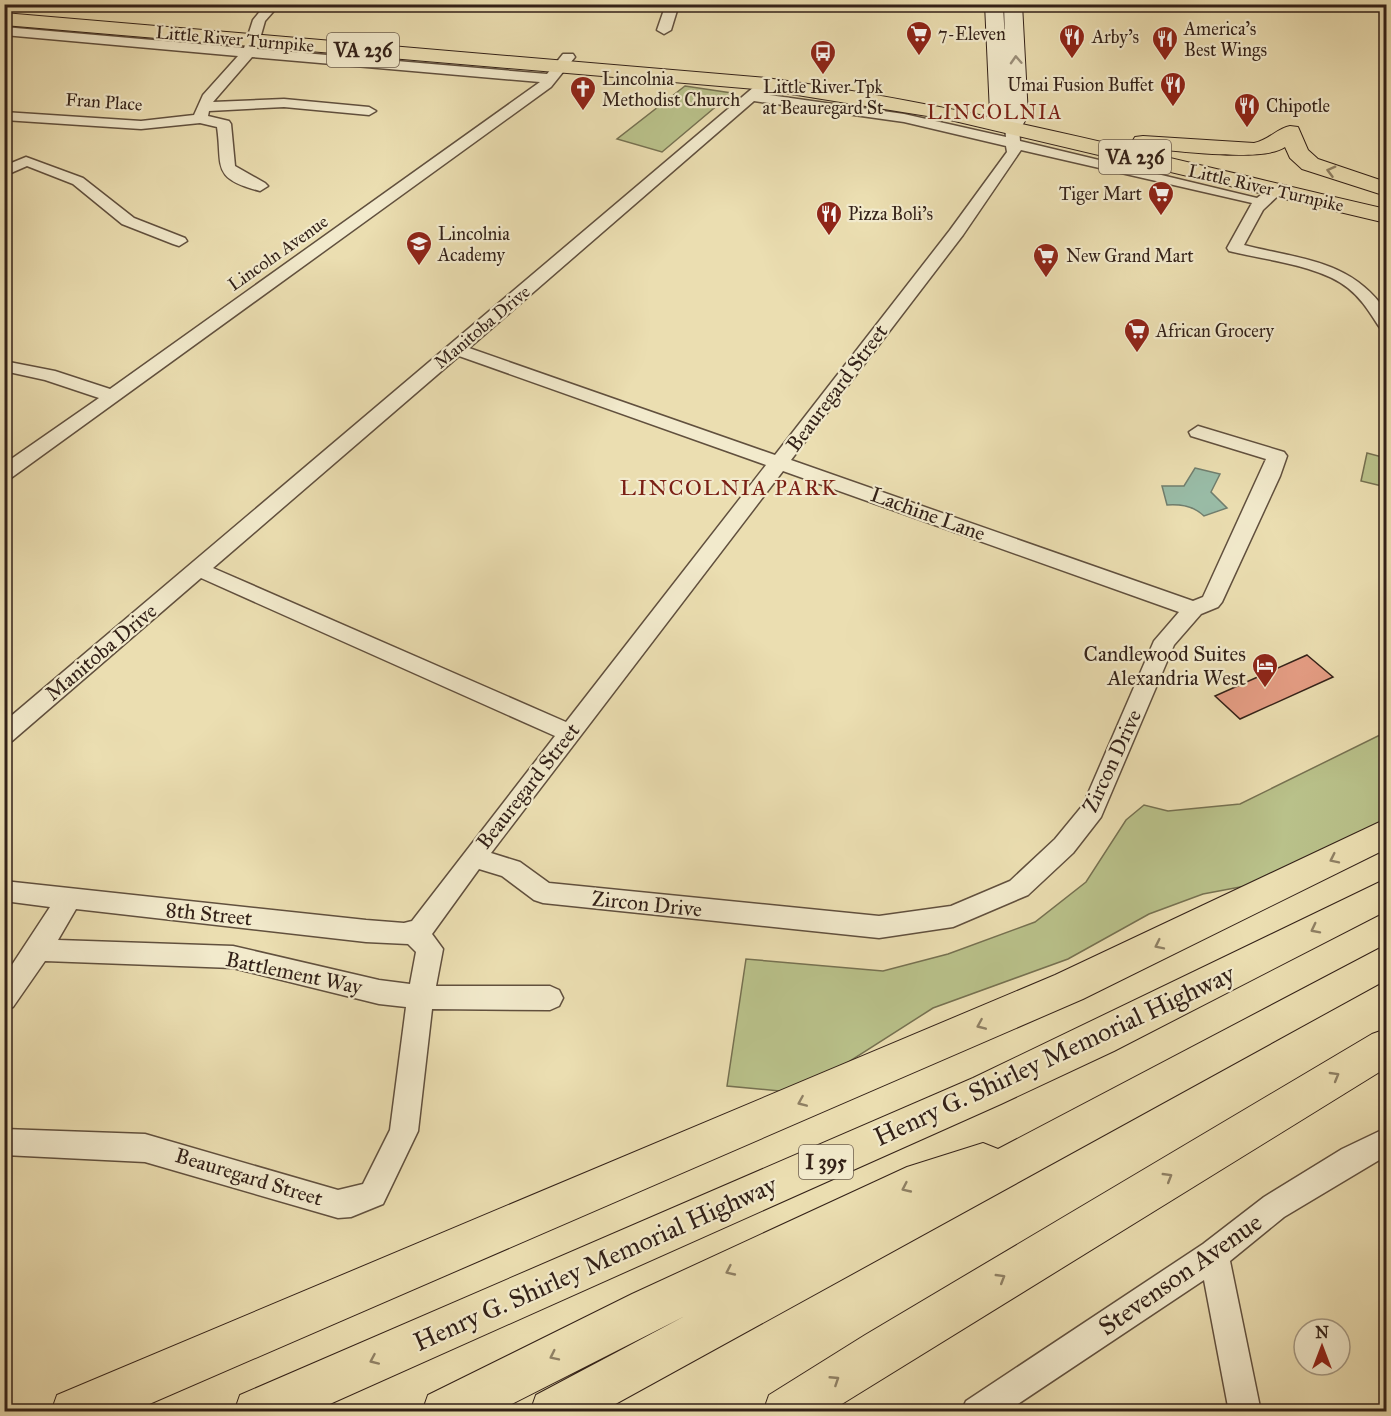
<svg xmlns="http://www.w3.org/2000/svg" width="1391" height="1416" font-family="'IM FELL Great Primer',serif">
	<rect width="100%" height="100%" fill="#ebdeb1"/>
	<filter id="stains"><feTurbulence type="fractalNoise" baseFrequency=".00333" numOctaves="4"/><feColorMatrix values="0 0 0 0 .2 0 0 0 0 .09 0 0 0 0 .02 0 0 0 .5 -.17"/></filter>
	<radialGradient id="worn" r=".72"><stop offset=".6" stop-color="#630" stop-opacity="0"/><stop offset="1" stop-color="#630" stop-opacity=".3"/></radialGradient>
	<!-- green -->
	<g fill="#b9c18a" stroke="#767151" stroke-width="1.5">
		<polygon points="685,86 732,93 662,152 617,139"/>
		<polygon points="1367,453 1386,458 1386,487 1361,481"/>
		<polygon points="1386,732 1386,839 1310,874 1203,894 1149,914 1068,959 933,1008 800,1093 727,1086 746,959 883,971 948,954 1035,922 1086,882 1126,820 1144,805 1168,811 1240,804"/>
	</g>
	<!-- water -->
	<path fill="#99bca7" stroke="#707e6e" stroke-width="1.5" d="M 1195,468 L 1220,474 L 1211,492 L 1227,508 L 1204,516 C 1195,507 1181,504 1167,505 L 1162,486 L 1184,486 Z"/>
	<!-- building -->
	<polygon fill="#e59d84" stroke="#332118" stroke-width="1.5" points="1307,655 1333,677 1240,719 1215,696"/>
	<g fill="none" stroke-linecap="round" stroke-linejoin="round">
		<defs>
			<g id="minor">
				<path d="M 266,4 L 280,4 L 265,21 L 257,49 L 547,74 L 563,54 L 573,54 L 575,57 L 551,87 L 11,478 L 4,480 L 4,464 L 99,398 L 45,380 L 4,371 L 4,361 L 55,371 L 110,389 L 540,82 L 252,57 L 213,102 L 284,99 L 369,107 L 376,111 L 369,115 L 284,107 L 209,111 L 208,116 L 229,121 L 231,124 L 235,166 L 265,183 L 268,186 L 260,191 C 210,178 223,166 217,127 L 200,123 L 141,129 L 4,120 L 4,112 L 141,121 L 194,115 L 203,95 L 238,56 L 4,35 L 4,27 L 244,48 L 253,20 Z"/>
				<polygon points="666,4 679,4 671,30 664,34 657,30"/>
				<path d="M 766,80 L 773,84 L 762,94 L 904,114 L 1006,137 L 1005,127 L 1012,123 L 1019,127 L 1020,141 L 1257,198 L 1270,188 L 1280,188 L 1283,191 L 1263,210 L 1244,245 C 1301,260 1350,259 1386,311 L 1386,329 L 1380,328 C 1370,313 1362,299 1348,288 C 1320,265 1264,260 1229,251 L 1227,248 L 1252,203 L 1021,150 L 963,235 L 791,460 L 1193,601 L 1203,597 L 1266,459 L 1191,436 L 1189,432 L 1198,426 L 1284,452 L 1287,456 L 1280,476 L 1222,602 L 1218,607 L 1201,614 L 1174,645 L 1101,817 L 1073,853 L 1028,895 L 953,927 L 879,938 L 543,903 L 534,900 L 502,876 L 479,869 L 432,934 L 443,949 L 436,986 L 550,986 L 559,990 L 563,998 L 559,1006 L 550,1010 L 432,1009 L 418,1131 L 383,1204 L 351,1217 L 338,1218 L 145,1162 L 4,1155 L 4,1129 L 145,1134 L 338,1190 L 363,1184 L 390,1130 L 406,1007 L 379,1004 L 233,968 L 45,961 L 13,1007 L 4,1010 L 4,977 L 50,907 L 4,901 L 4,881 L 366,920 L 404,923 L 412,921 L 555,736 L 201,578 L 12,741 L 4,743 L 4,722 L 761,81 ZM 754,101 L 904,122 L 1006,146 L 1007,152 L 950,230 L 775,455 L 469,348 ZM 459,356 L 766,465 L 566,722 L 213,568 ZM 783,471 L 1179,612 L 1154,641 L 1083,805 L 1055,839 L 1010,881 L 951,906 L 879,916 L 549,883 L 520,862 L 491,853 ZM 76,909 L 366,942 L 408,944 L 416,952 L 410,984 L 379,980 L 233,946 L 58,940 Z"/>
				<polygon points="26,157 83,178 134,218 185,238 187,241 179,246 173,244 122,224 73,184 27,166 4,176 4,166"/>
				<polygon points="1386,1128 1386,1156 1284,1217 1230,1261 1261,1412 1229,1412 1204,1280 1006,1412 961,1412 966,1401 1203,1244 1264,1197 1342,1149"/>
			</g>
			<polygon id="secondary" points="985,4 1003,4 1005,43 1004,4 1022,4 1028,116 1019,131 1005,131 990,113"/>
			<g id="primary">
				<path d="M 4,13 L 766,78 C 976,106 1180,162 1386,209 L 1386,223 L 946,119 L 766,90 L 4,25 Z"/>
				<path d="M 1290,126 L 1298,127 L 1308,150 L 1318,159 L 1386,182 L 1386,196 L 1302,169 L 1290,158 L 1285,147 C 1263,163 1173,150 1143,148 L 1135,147 L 1132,142 L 1135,137 L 1143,136 L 1254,143 C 1269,140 1276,129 1290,126 Z"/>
			</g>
			<g id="motorway">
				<polygon points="1386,819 1386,849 1083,999 131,1412 51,1412 57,1395 1055,975"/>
				<polygon points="1386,879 1386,911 1114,1051 1001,1104 312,1412 234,1412 240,1395 973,1078"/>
				<polygon points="1386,945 1386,980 601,1412 530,1412 536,1395 685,1316 496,1412 422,1412 428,1395 632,1294 907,1167 983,1143 998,1149"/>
				<polygon points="1386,1029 1386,1068 829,1412 763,1412 769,1395 865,1335 1372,1034"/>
			</g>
		</defs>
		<!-- minor casing -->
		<use href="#minor" stroke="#61503e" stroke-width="3"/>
		<!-- secondary casing -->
		<use href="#secondary" stroke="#332118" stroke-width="2"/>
		<!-- primary casing -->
		<use href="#primary" stroke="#332118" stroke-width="2"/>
		<!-- motorway casing -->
		<use href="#motorway" stroke="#332118" stroke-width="2"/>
		<!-- minor -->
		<use href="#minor" fill="#f2eacc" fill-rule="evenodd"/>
		<!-- secondary -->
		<use href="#secondary" fill="#f2eacc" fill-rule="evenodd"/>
		<!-- primary -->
		<use href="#primary" fill="#ebdeb1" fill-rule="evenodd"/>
		<!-- motorway -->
		<use href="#motorway" fill="#ebdeb1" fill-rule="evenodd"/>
	</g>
	<!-- one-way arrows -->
	<defs><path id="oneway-chevron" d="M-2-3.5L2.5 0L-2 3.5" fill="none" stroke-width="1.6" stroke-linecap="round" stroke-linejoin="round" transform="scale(1.5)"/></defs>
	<use stroke="#9c907b" href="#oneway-chevron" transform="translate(1016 60) rotate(-93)"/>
	<g stroke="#8f8064">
		<use href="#oneway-chevron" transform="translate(1331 171) rotate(-165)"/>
		<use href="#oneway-chevron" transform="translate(1334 859) rotate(154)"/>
		<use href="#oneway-chevron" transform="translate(1315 929) rotate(153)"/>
		<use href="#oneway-chevron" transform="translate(1159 945) rotate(154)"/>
		<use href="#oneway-chevron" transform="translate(981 1025) rotate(157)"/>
		<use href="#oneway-chevron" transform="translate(1335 1076) rotate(-30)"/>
		<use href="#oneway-chevron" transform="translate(802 1102) rotate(157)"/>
		<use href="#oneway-chevron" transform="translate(1168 1177) rotate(-31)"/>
		<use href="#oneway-chevron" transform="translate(906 1188) rotate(155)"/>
		<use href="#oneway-chevron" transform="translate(730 1271) rotate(155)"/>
		<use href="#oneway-chevron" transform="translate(1001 1278) rotate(-31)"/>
		<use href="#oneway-chevron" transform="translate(554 1356) rotate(154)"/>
		<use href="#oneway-chevron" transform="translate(374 1360) rotate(156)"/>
		<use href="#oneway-chevron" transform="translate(835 1380) rotate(-33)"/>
	</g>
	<!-- icons -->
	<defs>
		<symbol id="supermarket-pin" viewBox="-11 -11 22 30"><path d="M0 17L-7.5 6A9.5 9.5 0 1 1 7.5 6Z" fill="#8f2418" stroke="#f2eacc"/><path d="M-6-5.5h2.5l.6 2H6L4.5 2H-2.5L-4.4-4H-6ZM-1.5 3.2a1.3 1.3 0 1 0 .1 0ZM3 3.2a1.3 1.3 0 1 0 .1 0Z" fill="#fff"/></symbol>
		<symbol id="restaurant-pin" viewBox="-11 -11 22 30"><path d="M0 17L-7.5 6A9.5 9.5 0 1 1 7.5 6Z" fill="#8f2418" stroke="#f2eacc"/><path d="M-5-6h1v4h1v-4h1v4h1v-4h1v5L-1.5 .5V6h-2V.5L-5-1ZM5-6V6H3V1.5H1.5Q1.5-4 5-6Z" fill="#fff"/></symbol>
		<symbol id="bus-pin" viewBox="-11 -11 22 30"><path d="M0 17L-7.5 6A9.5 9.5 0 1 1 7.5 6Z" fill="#8f2418" stroke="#f2eacc"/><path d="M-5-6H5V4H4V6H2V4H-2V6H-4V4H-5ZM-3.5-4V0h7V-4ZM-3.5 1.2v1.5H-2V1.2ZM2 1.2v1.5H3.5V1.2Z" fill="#fff"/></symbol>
		<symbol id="church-pin" viewBox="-11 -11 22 30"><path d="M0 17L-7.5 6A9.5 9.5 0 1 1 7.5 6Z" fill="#8f2418" stroke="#f2eacc"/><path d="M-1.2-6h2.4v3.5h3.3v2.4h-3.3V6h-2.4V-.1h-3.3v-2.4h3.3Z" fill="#fff"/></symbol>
		<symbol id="school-pin" viewBox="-11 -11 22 30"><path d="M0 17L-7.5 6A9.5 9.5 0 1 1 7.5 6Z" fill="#8f2418" stroke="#f2eacc"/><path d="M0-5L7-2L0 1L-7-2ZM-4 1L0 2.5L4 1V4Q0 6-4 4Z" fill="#fff"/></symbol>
		<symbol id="hotel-pin" viewBox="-11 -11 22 30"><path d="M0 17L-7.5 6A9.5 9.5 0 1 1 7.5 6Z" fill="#8f2418" stroke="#f2eacc"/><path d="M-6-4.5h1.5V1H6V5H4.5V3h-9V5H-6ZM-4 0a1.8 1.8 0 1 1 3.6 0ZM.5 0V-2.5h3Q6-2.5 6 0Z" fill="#fff"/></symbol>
	</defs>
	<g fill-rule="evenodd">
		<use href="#supermarket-pin" x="904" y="19" width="30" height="40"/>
		<use href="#restaurant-pin" x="1057" y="22" width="30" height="40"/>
		<use href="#restaurant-pin" x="1150" y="24" width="30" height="40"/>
		<use href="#bus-pin" x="808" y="38" width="30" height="40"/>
		<use href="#restaurant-pin" x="1158" y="70" width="30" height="40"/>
		<use href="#church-pin" x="568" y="74" width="30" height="40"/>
		<use href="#restaurant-pin" x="1232" y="91" width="30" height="40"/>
		<use href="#supermarket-pin" x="1146" y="179" width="30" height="40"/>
		<use href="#restaurant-pin" x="814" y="199" width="30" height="40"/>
		<use href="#school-pin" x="404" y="229" width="30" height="40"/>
		<use href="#supermarket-pin" x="1031" y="241" width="30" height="40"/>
		<use href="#supermarket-pin" x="1122" y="316" width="30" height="40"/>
		<use href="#hotel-pin" x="1250" y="651" width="30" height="40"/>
	</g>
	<g text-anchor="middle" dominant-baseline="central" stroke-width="4.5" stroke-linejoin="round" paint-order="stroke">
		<!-- far-poi labels -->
		<g font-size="18" fill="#332118" stroke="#f2eacc" text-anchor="start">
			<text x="1184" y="29">America's<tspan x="1184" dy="21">Best Wings</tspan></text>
			<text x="938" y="34">7-Eleven</text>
			<text x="1092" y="37">Arby's</text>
			<text x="602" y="79">Lincolnia<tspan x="602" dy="21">Methodist Church</tspan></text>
			<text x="1154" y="85" text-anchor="end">Umai Fusion Buffet</text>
			<text x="823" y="87" text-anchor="middle">Little River Tpk<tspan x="823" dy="21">at Beauregard St</tspan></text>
			<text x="1266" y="106">Chipotle</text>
			<text x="1142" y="194" text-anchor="end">Tiger Mart</text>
			<text x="848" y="214">Pizza Boli's</text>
			<text x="438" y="234">Lincolnia<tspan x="438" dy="21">Academy</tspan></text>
			<text x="1066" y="256">New Grand Mart</text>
			<text x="1156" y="331">African Grocery</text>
		</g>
		<!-- far-street labels -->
		<g font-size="18" fill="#332118" stroke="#f2eacc">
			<text transform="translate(235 39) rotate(5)">Little River Turnpike</text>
			<text transform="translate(104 102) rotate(4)">Fran Place</text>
			<text transform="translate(1266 188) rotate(13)">Little River Turnpike</text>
			<text transform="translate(278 253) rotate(-35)">Lincoln Avenue</text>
			<text transform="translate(482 327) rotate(-40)">Manitoba Drive</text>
		</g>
		<!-- shield labels -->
		<g fill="#f2eacc" stroke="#6c5d4e" stroke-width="1.5">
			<rect x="327" y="33" width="72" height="34" rx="4.5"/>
			<rect x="1099" y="140" width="72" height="34" rx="4.5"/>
			<rect x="799" y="1145" width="54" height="34" rx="4.5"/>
		</g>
		<g font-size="20" font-weight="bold" fill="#332118">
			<text x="363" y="50">VA 236</text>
			<text x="1135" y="157">VA 236</text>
			<text x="826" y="1162">I 395</text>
		</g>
		<!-- far-quarter labels -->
		<g font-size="20" letter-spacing="1.5" fill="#7a1f14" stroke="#f2eacc">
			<text x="995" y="112">LINCOLNIA</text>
		</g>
		<!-- street labels -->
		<g font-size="21" fill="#332118" stroke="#f2eacc">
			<text transform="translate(837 388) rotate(-53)">Beauregard Street</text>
			<text transform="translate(928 514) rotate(20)">Lachine Lane</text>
			<text transform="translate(101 652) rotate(-40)">Manitoba Drive</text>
			<text transform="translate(1112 761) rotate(-65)">Zircon Drive</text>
			<text transform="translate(528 786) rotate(-52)">Beauregard Street</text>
			<text transform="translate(647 904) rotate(6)">Zircon Drive</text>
			<text transform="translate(209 914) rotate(6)">8th Street</text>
			<text transform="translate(294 973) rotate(12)">Battlement Way</text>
			<text transform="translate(249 1177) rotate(17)">Beauregard Street</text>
		</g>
		<!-- poi labels -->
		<g font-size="21" fill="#332118" stroke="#f2eacc" text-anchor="end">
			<text x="1246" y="654">Candlewood Suites<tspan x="1246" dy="24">Alexandria West</tspan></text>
		</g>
		<!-- neighbourhood labels -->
		<g font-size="22" letter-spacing="1.5" fill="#7a1f14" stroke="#f2eacc">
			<text x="729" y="487">LINCOLNIA PARK</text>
		</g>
		<!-- near-street labels -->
		<g font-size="26" fill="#332118" stroke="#f2eacc">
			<text transform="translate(1054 1055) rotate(-25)">Henry G. Shirley Memorial Highway</text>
			<text transform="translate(595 1263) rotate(-24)">Henry G. Shirley Memorial Highway</text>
			<text transform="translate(1180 1274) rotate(-35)">Stevenson Avenue</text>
		</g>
	</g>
	<!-- margin -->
	<rect width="1391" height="1416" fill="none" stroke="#ebdeb1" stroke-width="24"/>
	<rect x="6" y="6" width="1379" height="1404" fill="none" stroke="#332118" stroke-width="3"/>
	<rect x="12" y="12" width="1367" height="1392" fill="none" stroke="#332118" stroke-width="1.5"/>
	<!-- north arrow -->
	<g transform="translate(1322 1347)"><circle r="28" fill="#f2eacc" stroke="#a69a84" stroke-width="1.5"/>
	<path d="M0-4.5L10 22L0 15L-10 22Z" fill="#8f2418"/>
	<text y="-9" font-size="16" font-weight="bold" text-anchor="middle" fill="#332118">N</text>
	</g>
	<rect width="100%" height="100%" filter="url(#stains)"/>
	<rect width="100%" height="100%" fill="url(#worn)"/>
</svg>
